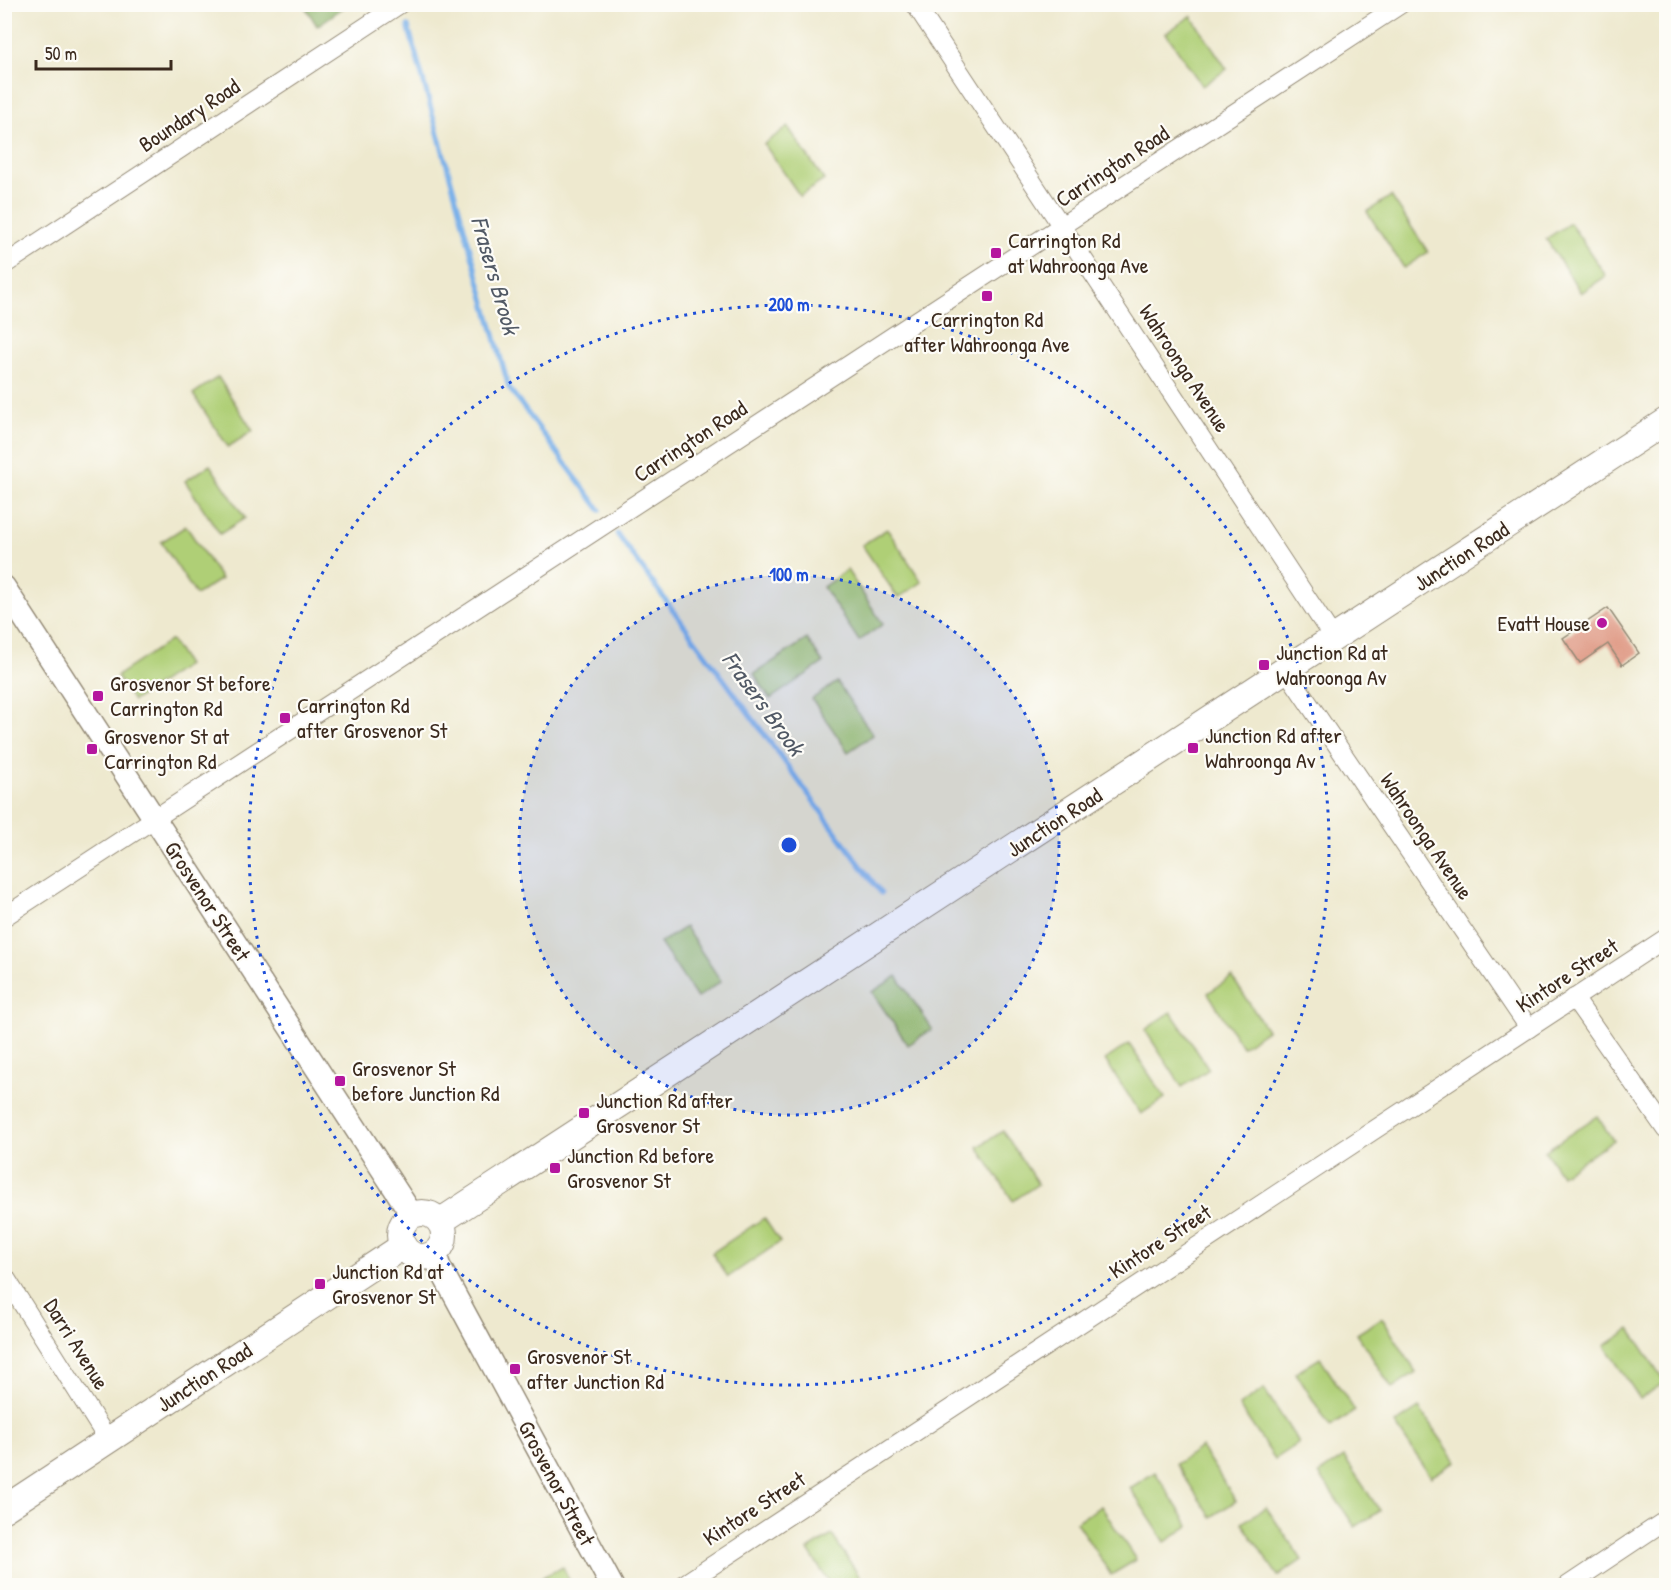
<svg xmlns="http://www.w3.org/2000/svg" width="1671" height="1590" font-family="'Patrick Hand',sans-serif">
	<rect width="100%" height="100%" fill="#fdfcf7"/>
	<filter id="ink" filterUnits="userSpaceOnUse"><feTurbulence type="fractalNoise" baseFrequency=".0167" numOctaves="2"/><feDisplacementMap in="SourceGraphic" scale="12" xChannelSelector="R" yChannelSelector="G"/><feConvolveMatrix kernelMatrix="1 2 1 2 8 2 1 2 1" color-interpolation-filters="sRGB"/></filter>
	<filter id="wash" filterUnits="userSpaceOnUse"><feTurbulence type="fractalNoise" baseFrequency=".008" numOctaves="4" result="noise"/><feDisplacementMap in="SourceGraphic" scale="24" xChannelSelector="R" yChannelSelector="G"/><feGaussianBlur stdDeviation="1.35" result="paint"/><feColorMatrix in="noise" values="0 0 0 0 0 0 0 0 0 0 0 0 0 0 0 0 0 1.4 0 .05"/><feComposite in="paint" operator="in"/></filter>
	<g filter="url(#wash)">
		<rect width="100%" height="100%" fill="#eee9cf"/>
		<!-- green -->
		<g fill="#afcf76" stroke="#757c4a" stroke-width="1.5">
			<polygon points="1191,16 1227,69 1202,86 1166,33"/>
			<polygon points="788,127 824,180 800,196 764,144"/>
			<polygon points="1391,196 1428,252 1404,268 1367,212"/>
			<polygon points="1570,223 1606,276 1581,293 1546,239"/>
			<polygon points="218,377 253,431 228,447 193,394"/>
			<polygon points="210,465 245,518 220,534 185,481"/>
			<polygon points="186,526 221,579 196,595 161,542"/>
			<polygon points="887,529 922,582 898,598 862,545"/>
			<polygon points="847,570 883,624 859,641 823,587"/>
			<polygon points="807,639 823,663 770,699 754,674"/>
			<polygon points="171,640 187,665 133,701 117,676"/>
			<polygon points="837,682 873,735 848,752 812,699"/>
			<polygon points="685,927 721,981 697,998 660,943"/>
			<polygon points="897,976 932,1029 908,1045 872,992"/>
			<polygon points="1232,977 1267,1030 1242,1047 1208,993"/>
			<polygon points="1171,1012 1209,1069 1182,1087 1145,1030"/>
			<polygon points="1129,1044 1165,1098 1141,1114 1105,1060"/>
			<polygon points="1597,1116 1613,1140 1561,1175 1545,1151"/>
			<polygon points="1003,1131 1038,1184 1013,1201 978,1147"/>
			<polygon points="764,1218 780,1242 728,1277 712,1253"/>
			<polygon points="1382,1318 1416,1372 1392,1388 1357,1334"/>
			<polygon points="1630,1329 1665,1382 1640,1399 1605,1346"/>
			<polygon points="1320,1358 1355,1411 1330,1427 1296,1373"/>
			<polygon points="1264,1389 1299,1443 1275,1459 1239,1406"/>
			<polygon points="1419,1408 1456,1461 1431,1477 1395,1424"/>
			<polygon points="1201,1447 1236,1501 1211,1517 1176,1464"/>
			<polygon points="1344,1457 1380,1511 1355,1527 1319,1474"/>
			<polygon points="1155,1472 1189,1526 1165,1542 1130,1488"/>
			<polygon points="1101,1506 1136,1560 1111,1575 1076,1522"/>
			<polygon points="1266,1507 1302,1560 1278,1576 1242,1523"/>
			<polygon points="832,1535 865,1585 831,1585 808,1550"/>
			<polygon points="563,1567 572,1585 526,1585"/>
		</g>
		<!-- forest -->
		<polygon fill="#8bb267" stroke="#636e42" stroke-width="1.5" points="304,5 347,5 317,26"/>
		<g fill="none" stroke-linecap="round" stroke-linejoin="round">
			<!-- stream -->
			<g stroke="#7ab1e9" stroke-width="5">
				<polyline points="408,26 509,388 600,510"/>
				<polyline points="617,534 881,893"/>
			</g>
		</g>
		<g id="blocks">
			<!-- building -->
			<polygon fill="#df9883" points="1608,608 1639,653 1622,665 1608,644 1580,663 1563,638"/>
		</g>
	</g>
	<g filter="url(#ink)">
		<use href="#blocks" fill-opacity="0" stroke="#948a76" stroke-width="1.5"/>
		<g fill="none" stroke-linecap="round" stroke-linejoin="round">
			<defs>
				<g id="minor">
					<polyline points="915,4 1334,639"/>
					<polyline points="4,265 400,4"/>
					<polyline points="1286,670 1529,1028"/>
					<polyline points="4,917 1401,4"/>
					<polyline points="1574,998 1666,1130"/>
					<polyline points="4,1275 108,1440"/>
					<polyline points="681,1586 1666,938"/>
					<polyline points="1567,1586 1666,1520"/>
				</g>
				<g id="tertiary">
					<polyline points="4,587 412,1215"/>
					<polyline points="435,1253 439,1266 612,1586"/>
				</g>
				<g id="secondary">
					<circle cx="422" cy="1235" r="22"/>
					<polyline points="441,1221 1666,421"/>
					<polyline points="4,1509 403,1246"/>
				</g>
			</defs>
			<!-- minor casing -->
			<use href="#minor" stroke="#948a76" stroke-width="20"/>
			<!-- tertiary casing -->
			<use href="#tertiary" stroke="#948a76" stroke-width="25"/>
			<!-- secondary casing -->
			<use href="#secondary" stroke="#948a76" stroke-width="28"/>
			<!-- minor -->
			<use href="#minor" stroke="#fff" stroke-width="18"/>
			<!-- tertiary -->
			<use href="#tertiary" stroke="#fff" stroke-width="22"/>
			<!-- secondary -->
			<use href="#secondary" stroke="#fff" stroke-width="26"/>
		</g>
	</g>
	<!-- distance rings -->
	<circle cx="789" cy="845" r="270" fill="#1d4ed8" fill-opacity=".12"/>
	<g fill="none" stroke="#1d4ed8" stroke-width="3" stroke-dasharray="3 6">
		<circle cx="789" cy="845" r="270"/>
		<circle cx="789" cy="845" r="540"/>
	</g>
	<!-- markers -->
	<g fill="#b5179e" stroke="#fdfcf7" stroke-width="2">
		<rect x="990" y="247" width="12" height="12" rx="3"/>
		<rect x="981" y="290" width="12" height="12" rx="3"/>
		<circle cx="1602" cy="623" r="6"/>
		<rect x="1258" y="659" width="12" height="12" rx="3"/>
		<rect x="92" y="690" width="12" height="12" rx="3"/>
		<rect x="279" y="712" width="12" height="12" rx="3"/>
		<rect x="1187" y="742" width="12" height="12" rx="3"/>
		<rect x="86" y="743" width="12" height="12" rx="3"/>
		<rect x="334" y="1075" width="12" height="12" rx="3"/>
		<rect x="578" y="1107" width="12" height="12" rx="3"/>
		<rect x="549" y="1162" width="12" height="12" rx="3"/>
		<rect x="314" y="1278" width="12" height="12" rx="3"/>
		<rect x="509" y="1363" width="12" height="12" rx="3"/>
	</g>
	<g text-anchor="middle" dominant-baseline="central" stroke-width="4.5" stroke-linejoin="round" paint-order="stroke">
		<!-- street labels -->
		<g font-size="22" fill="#3b2a1e" stroke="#fdfcf7">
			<text transform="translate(189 115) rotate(-33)">Boundary Road</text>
			<text transform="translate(1112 166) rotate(-33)">Carrington Road</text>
			<text transform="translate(1185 368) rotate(57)">Wahroonga Avenue</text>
			<text transform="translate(690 441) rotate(-33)">Carrington Road</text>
			<text transform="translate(1461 556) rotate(-33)">Junction Road</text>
			<text transform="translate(1054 822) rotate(-33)">Junction Road</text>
			<text transform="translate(1427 836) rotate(56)">Wahroonga Avenue</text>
			<text transform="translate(208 901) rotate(57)">Grosvenor Street</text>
			<text transform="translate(1567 975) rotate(-33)">Kintore Street</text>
			<text transform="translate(1160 1241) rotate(-33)">Kintore Street</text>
			<text transform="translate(77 1344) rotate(58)">Darri Avenue</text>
			<text transform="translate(204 1377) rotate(-33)">Junction Road</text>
			<text transform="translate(557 1483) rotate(62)">Grosvenor Street</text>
			<text transform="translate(754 1508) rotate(-33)">Kintore Street</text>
		</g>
		<!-- poi labels -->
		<g font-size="22" fill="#3b2a1e" stroke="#fdfcf7" text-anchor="start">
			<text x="1008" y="240">Carrington Rd<tspan x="1008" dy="25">at Wahroonga Ave</tspan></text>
			<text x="987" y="319" text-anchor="middle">Carrington Rd<tspan x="987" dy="25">after Wahroonga Ave</tspan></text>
			<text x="1590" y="623" text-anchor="end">Evatt House</text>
			<text x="1276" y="652">Junction Rd at<tspan x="1276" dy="25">Wahroonga Av</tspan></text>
			<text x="110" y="683">Grosvenor St before<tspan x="110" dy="25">Carrington Rd</tspan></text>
			<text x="297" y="705">Carrington Rd<tspan x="297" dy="25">after Grosvenor St</tspan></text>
			<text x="1205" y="735">Junction Rd after<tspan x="1205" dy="25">Wahroonga Av</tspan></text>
			<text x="104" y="736">Grosvenor St at<tspan x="104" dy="25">Carrington Rd</tspan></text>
			<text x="352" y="1068">Grosvenor St<tspan x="352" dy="25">before Junction Rd</tspan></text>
			<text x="596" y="1100">Junction Rd after<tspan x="596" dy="25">Grosvenor St</tspan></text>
			<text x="567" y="1155">Junction Rd before<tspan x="567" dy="25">Grosvenor St</tspan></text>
			<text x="332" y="1271">Junction Rd at<tspan x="332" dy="25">Grosvenor St</tspan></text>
			<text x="527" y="1356">Grosvenor St<tspan x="527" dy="25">after Junction Rd</tspan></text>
		</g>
		<!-- water labels -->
		<g font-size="24" font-style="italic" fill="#515965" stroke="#fdfcf7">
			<text transform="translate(496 275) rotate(74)">Frasers Brook</text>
			<text transform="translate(764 703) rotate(54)">Frasers Brook</text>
		</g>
	</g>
	<circle cx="789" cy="845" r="9" fill="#1d4ed8" stroke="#fdfcf7" stroke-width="3"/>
	<g font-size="18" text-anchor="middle" font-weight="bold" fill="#1d4ed8" stroke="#fdfcf7" stroke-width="4.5" stroke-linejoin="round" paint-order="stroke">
		<text x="789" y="311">200 m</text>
		<text x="789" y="581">100 m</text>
	</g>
	<!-- margin -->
	<rect width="1671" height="1590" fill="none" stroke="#fdfcf7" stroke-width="24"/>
	<!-- scale -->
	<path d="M36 60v9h135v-9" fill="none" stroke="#3b2a1e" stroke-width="3"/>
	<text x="45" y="60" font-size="18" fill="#3b2a1e" stroke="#fdfcf7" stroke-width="4.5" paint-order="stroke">50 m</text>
</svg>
